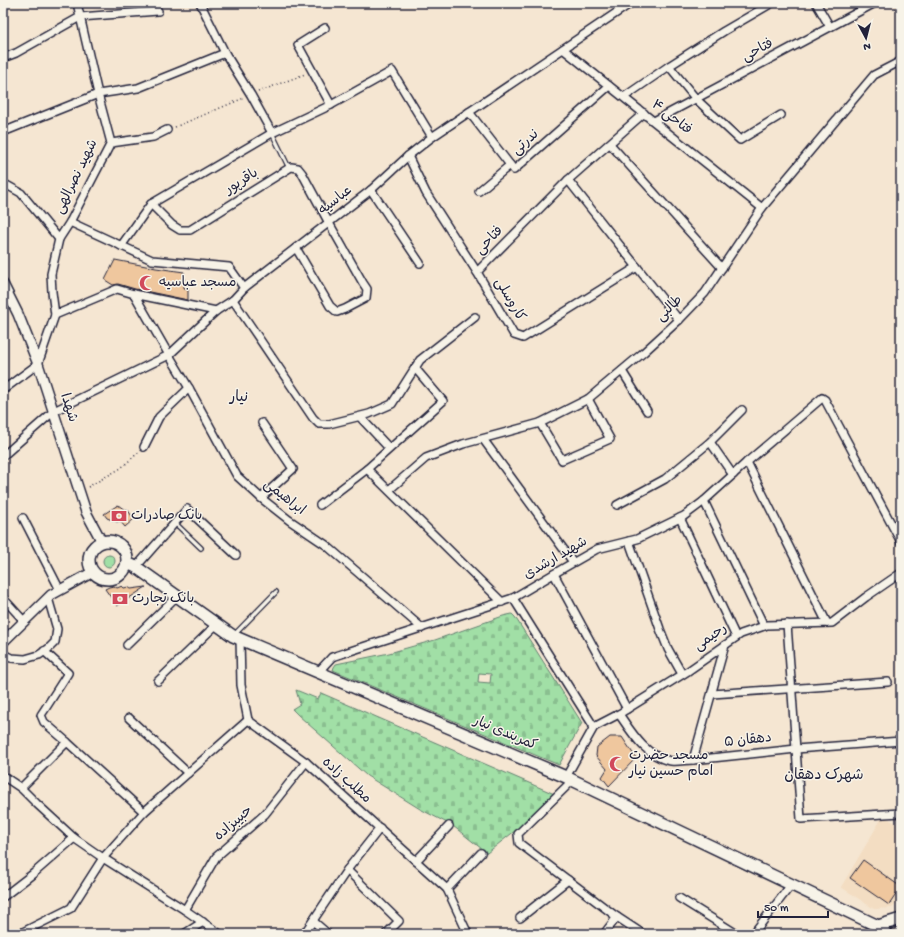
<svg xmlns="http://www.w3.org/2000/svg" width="904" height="937" font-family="'Gochi Hand','Playpen Sans Arabic',sans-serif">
	<defs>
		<pattern id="cemetery-stones" width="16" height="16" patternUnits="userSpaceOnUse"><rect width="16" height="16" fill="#a1dfa6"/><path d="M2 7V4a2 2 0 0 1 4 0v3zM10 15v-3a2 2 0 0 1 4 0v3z" fill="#8abf90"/></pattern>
	</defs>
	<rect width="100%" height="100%" fill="#f5e6d2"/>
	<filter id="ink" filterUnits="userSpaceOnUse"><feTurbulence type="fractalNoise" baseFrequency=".025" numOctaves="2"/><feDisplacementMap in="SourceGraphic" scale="8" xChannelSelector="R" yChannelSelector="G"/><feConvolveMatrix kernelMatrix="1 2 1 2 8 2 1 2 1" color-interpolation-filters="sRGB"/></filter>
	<g filter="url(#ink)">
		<!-- built -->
		<polygon fill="#f3ddc2" points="883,816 901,826 901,900 892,908 874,909 841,887"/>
		<!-- grass -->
		<circle fill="#a1dfa6" stroke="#628070" cx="109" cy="561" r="6"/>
		<!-- cemetery -->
		<g fill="url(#cemetery-stones)" stroke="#628070" fill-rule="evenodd">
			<path d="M 512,614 L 515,617 L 582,723 L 559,765 L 333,670 L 334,667 L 336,664 L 389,653 L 435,640 L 503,616 ZM 479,673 L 491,674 L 490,683 L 478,682 Z"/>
			<polygon points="296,690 318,699 321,693 559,796 487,853 453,826 420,809 367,776 298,715 292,709 300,704"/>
		</g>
		<!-- building -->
		<g fill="#efc79e" stroke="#22223b">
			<polygon points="115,260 156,268 184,272 184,288 188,288 188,300 135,289 118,284 113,285 105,280"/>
			<polygon points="118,505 125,510 127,509 134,519 125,527 120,521 117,522 107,518 104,514"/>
			<polygon points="114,586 117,588 122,586 124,588 128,587 131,589 146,587 117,606 105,589 109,587"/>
			<polygon points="610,737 622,737 636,758 609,786 602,777 607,769 596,756 597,747"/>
			<polygon points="863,860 901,887 889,905 850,878"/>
		</g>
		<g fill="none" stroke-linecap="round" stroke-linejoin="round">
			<defs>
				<g id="service">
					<polyline points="272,133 289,168"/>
					<polyline points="175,523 201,548"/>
					<polyline points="234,635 276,592"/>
				</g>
				<g id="minor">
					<polyline points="200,3 225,53 251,95 272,133"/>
					<polyline points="772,3 724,31 669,66 696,99 740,140 781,115"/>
					<polyline points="816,3 830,27"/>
					<polyline points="325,28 298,45 331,105"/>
					<polyline points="563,49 762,208"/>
					<polyline points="3,58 16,53 80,17 158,11"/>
					<polyline points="624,97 669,66"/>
					<polyline points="469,112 514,170 609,86"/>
					<polyline points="654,121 875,3"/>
					<polyline points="3,132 98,94 138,88 225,53"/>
					<polyline points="111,143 153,137 167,130"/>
					<polyline points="610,144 722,268"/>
					<polyline points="408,156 426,193 477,272 514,335 523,338 637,267"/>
					<polyline points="568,180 679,320"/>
					<polyline points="3,183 21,193 59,239"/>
					<polyline points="371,190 420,263"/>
					<polyline points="479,191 510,165"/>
					<polyline points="151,204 172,225 180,230 190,230 291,167 298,168 302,173 329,223 363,283 367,289 366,298 345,309 337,312 330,306 296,248"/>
					<polyline points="70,222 152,260 229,267 244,288"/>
					<polyline points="121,246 151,204 272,133 331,105 392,71 432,137"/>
					<polyline points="477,272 568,180 644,113"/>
					<polyline points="134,294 169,355 189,388 237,476 261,498 289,520 326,545 422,628"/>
					<polyline points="233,300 313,418 319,424 329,424 369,414 392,404 420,360 475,317"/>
					<polyline points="55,315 52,292 51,274 59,239 70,222 111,143 98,94 77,3"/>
					<polyline points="622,371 647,411"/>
					<polyline points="3,390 38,364 55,315 117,289 134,294 216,311"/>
					<polyline points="360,417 389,448"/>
					<polyline points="540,423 562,460 610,439 588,399"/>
					<polyline points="483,439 573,562"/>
					<polyline points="710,442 733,475"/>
					<polyline points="144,447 159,417 189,388"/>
					<polyline points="3,456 54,411 169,355 216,311 233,300 244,288 371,190 408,156 432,137 631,3"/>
					<polyline points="747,462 827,623"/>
					<polyline points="367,469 443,401 415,368"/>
					<polyline points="389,490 426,458 463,444 540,423 588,399 644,352 679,320 705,293 762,208 874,75 901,61"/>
					<polyline points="261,498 293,469 262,423"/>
					<polyline points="704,501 764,626"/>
					<polyline points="320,505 367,469 502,602"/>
					<polyline points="617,505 665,479 710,442 742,410"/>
					<polyline points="23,518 60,590"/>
					<polyline points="680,518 736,637"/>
					<polyline points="629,541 660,629 668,649 682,674"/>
					<polyline points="136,567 187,509 236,555"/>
					<polyline points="554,574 627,709"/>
					<polyline points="3,598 24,621"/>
					<polyline points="513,598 594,727"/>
					<polyline points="787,624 801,819 901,813"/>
					<polyline points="240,638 241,685 248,720 306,762 447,889 468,934"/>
					<polyline points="127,645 177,596"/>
					<polyline points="725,645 693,760 796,749 901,741"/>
					<polyline points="44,651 68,673 45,709 41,715 44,722 67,742"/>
					<polyline points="3,654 11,658 25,659 39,655 48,649 55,642 57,629 48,598"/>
					<polyline points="319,671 332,657 513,598 562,569 597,549 637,539 684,516 704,501 747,462 822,398 825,400 901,542"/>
					<polyline points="158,681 217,624"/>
					<polyline points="712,694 888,682"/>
					<path d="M 619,714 C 632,733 646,757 671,761 C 678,762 686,760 693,760"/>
					<polyline points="129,718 188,773"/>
					<polyline points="3,776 21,788 37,804 74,838 103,858 185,910 220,934"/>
					<polyline points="566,777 594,727 619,714 688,671 741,634 767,625 832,623 866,597 901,573"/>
					<polyline points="573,780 518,834 519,843 617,917 643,934"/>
					<polyline points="21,788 67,742 144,812 248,720"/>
					<polyline points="416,861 449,826"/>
					<polyline points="347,870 399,921 386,934"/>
					<polyline points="447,889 481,853"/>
					<polyline points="3,897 34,873 74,838"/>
					<polyline points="679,898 737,934"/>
					<polyline points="185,910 216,857 265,814 306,762"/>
					<polyline points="520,918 568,880"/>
					<polyline points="313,921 328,934"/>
					<polyline points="19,934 71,908 103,858 144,812"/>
					<polyline points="184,934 203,922"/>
					<polyline points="304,934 347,870 380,828"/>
					<polyline points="604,934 617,917"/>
					<polyline points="753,934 791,885"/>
				</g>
				<g id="tertiary">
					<polyline points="3,284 18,314 38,364 86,512 102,542"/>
					<polyline points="3,642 51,595 93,572"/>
				</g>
				<g id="secondary">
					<circle cx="108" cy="560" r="19"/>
					<polyline points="127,563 136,567 233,636 566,777 878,926 886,934"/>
					<polyline points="878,926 901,919"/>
				</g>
			</defs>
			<!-- service casing -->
			<use href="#service" stroke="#22223b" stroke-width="6"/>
			<!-- minor casing -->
			<use href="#minor" stroke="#22223b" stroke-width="10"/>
			<!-- tertiary casing -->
			<use href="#tertiary" stroke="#22223b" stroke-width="12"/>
			<!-- secondary casing -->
			<use href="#secondary" stroke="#22223b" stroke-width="14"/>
			<!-- path -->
			<g stroke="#22223b" stroke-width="1.5" stroke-dasharray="1 3" stroke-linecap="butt">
				<polyline points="258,92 305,74"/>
				<polyline points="175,127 244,98"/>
				<polyline points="88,487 121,468 139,452"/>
			</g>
			<!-- service -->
			<use href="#service" stroke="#f7f3e8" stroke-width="3.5"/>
			<!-- minor -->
			<use href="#minor" stroke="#f7f3e8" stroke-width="7"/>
			<!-- tertiary -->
			<use href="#tertiary" stroke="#f7f3e8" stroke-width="9"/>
			<!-- secondary -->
			<use href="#secondary" stroke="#f7f3e8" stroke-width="11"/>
		</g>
	</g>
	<!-- icons -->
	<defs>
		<symbol id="mosque-bare" viewBox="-9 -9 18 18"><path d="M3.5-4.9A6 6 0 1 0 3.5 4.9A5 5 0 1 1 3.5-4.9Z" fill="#d1495b" stroke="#f7f3e8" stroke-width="2.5" paint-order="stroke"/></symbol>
		<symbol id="bank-bare" viewBox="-9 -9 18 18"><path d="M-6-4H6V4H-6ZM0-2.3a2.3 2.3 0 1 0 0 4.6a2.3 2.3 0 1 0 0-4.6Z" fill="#d1495b" stroke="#f7f3e8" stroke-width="2.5" paint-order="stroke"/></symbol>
	</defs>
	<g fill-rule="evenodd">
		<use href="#mosque-bare" x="136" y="272" width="22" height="22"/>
		<use href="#bank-bare" x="108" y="505" width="22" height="22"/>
		<use href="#bank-bare" x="109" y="588" width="22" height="22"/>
		<use href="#mosque-bare" x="606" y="753" width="22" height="22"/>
	</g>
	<g text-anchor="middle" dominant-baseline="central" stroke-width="3" stroke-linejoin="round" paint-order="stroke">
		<!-- street labels -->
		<g font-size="14" fill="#22223b" stroke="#f7f3e8">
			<text transform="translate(758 51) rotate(-28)">فتاحی</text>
			<text transform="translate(671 118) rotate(38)">فتاحی ۴</text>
			<text transform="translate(526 143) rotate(-42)">ندرتی</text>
			<text transform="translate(77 177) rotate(-64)">شهید نصرالهی</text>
			<text transform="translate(242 182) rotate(-32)">باقرپور</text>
			<text transform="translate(336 201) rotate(-38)">عباسیه</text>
			<text transform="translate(490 241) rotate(-46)">فتاحی</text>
			<text transform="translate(509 300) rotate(60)">کاروسلی</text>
			<text transform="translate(670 309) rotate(-44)">طالبی</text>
			<text transform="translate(68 408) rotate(72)">شهدا</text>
			<text transform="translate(284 498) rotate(38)">ابراهیمی</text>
			<text transform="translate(556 559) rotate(-30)">شهید ارشدی</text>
			<text transform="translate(711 638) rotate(-35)">رحیمی</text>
			<text transform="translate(505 734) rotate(23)">کمربندی نیار</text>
			<text transform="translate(748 741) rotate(-6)">دهقان ۵</text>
			<text transform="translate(346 781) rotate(42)">مطلب زاده</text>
			<text transform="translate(234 824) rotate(-41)">حبیبزاده</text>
		</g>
		<!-- poi labels -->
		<g font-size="14" fill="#22223b" stroke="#f7f3e8" text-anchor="start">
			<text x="159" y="283">مسجد عباسیه</text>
			<text x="131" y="516">بانک صادرات</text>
			<text x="132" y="599">بانک تجارت</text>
			<text x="629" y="756">مسجد حضرت<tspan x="629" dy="16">امام حسین نیار</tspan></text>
		</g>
		<!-- neighbourhood labels -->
		<g font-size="15" fill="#22223b" stroke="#f7f3e8">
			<text x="239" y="398">نیار</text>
			<text x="824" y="776">شهرک دهقان</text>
		</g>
	</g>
	<!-- margin -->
	<rect width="904" height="937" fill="none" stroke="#f7f3e8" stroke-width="16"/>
	<rect x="8" y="8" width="888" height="921" fill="none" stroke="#22223b" stroke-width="1.5" filter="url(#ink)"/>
	<!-- north arrow -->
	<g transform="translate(866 38) rotate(173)" stroke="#f7f3e8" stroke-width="3" paint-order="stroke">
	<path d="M0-3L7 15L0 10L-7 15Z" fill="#22223b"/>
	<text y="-6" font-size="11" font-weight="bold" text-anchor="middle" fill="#22223b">N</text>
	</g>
	<!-- scale -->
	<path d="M758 911v6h70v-6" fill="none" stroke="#22223b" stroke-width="2"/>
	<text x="764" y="911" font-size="12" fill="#22223b" stroke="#f7f3e8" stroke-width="3" paint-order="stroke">50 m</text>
</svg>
